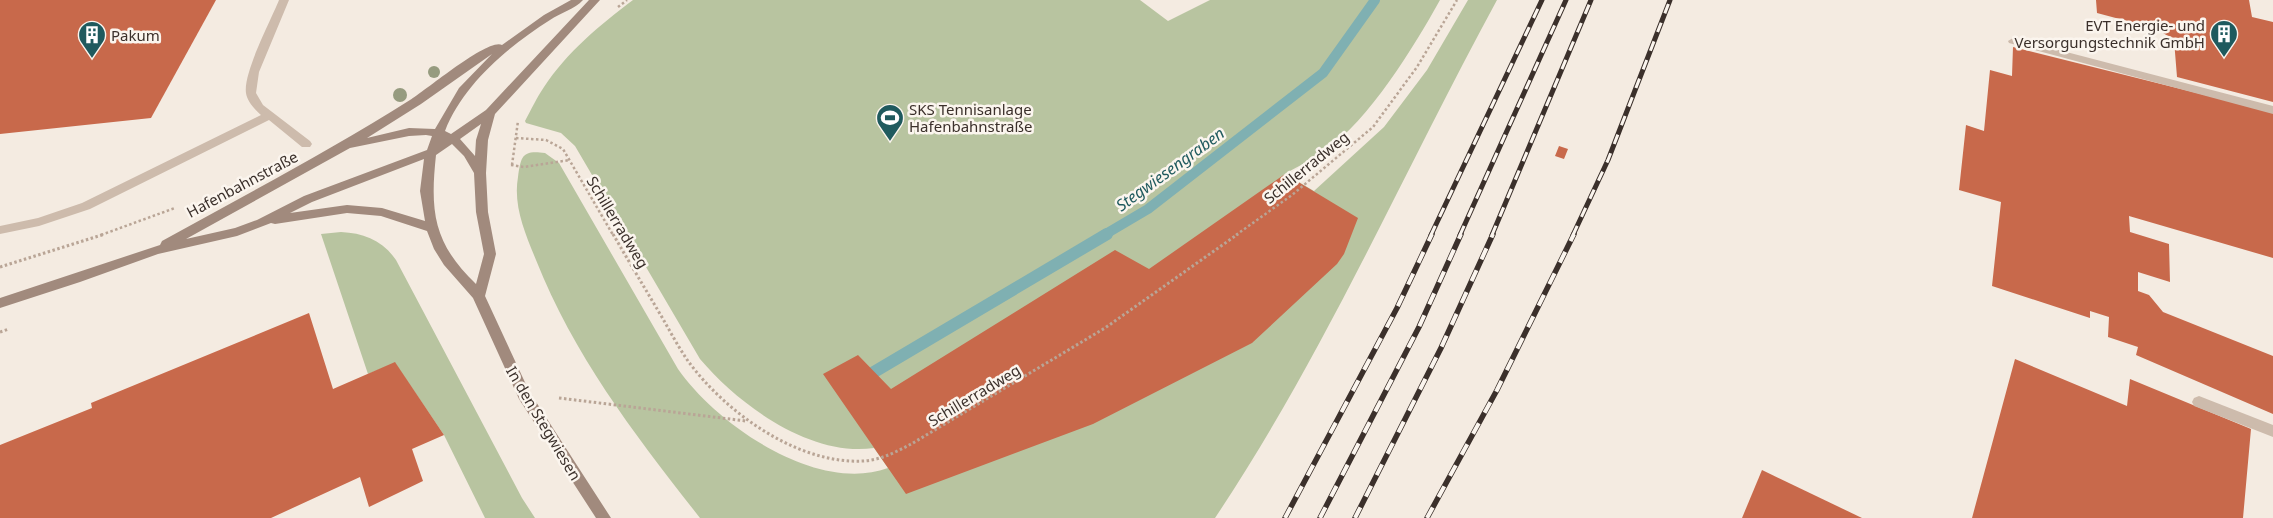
<svg xmlns="http://www.w3.org/2000/svg" width="2273" height="518" font-family="'Noto Sans',sans-serif">
	<rect width="100%" height="100%" fill="#f4ebe1"/>
	<!-- green -->
	<g fill="#b8c4a0">
		<path d="M 633,0 L 1140,0 L 1168,21 L 1210,0 L 1440,0 C 1414,47 1369,120 1325,151 C 1313,160 1298,166 1285,174 L 1314,191 L 1384,127 L 1427,70 L 1468,0 L 1497,0 C 1403,173 1324,355 1215,518 L 700,518 C 636,436 575,358 536,260 C 525,233 513,206 518,177 C 521,156 522,150 545,153 L 559,163 L 678,369 C 717,425 817,494 888,468 L 874,448 C 810,457 739,405 700,359 L 575,146 L 561,133 L 526,123 L 525,121 C 531,110 537,97 544,87 C 566,53 601,24 633,0 Z"/>
		<path d="M 341,232 C 364,233 383,241 396,260 L 522,498 L 535,518 L 485,518 L 444,435 L 395,363 L 368,374 L 321,234 Z"/>
	</g>
	<g fill="none" stroke-linecap="round" stroke-linejoin="round">
		<!-- stream-far1 -->
		<polyline stroke="#7fb0b2" stroke-width="10" points="1104,235 1148,209 1323,73 1375,0"/>
		<!-- stream -->
		<polyline stroke="#7fb0b2" stroke-width="12" points="874,372 1107,234"/>
	</g>
	<!-- building -->
	<g fill="#c8694b">
		<polygon points="0,0 216,0 151,118 0,134"/>
		<polygon points="2096,0 2249,0 2252,17 2273,22 2273,102 2177,77 2174,40 2157,29 2097,13"/>
		<polygon points="2013,47 2273,112 2273,258 2129,216 2130,232 2169,244 2170,282 2138,272 2138,291 2149,295 2163,312 2273,356 2273,414 2136,355 2138,347 2108,337 2109,317 2090,311 2090,318 1992,286 2001,202 1959,190 1966,125 1984,131 1990,70 2012,76"/>
		<polygon points="1559,146 1568,149 1564,159 1555,156"/>
		<polygon points="1285,174 1358,218 1344,254 1337,264 1252,343 1093,424 906,494 823,374 858,355 891,389 1115,250 1149,269"/>
		<polygon points="309,313 333,389 395,362 444,435 412,449 423,481 369,507 360,477 271,518 0,518 0,445 92,408 91,403"/>
		<polygon points="2015,359 2127,406 2130,379 2251,429 2243,518 1972,518"/>
		<polygon points="1762,470 1862,518 1742,518"/>
	</g>
	<g fill="none" stroke-linecap="round" stroke-linejoin="round">
		<!-- path-far1 -->
		<g stroke="#b9a596" stroke-width="2.5" stroke-dasharray="2.5 2.5" stroke-linecap="butt">
			<polyline points="618,7 627,0"/>
			<polyline points="516,138 546,140 563,149 613,235"/>
			<polyline points="511,165 524,167 570,160"/>
			<polyline points="512,165 518,121"/>
			<polyline points="101,235 175,208"/>
			<polyline points="1236,235 1292,195 1373,127 1417,67 1457,0"/>
		</g>
		<!-- path -->
		<g stroke="#b9a596" stroke-width="3" stroke-dasharray="2.5 2.5" stroke-linecap="butt">
			<path d="M 613,234 C 629,262 646,290 663,319 C 671,333 679,348 688,361 C 725,412 798,465 864,461 C 881,460 898,451 913,443 L 1105,328 L 1238,234"/>
			<polyline points="0,267 105,234"/>
			<polyline points="0,332 9,329"/>
			<polyline points="559,398 746,421"/>
		</g>
		<!-- lane -->
		<g fill="#cdbbac" fill-rule="evenodd">
			<path d="M 279,0 L 289,0 L 259,72 L 256,93 L 263,105 L 310,141 L 312,144 L 310,147 L 302,147 L 269,120 L 90,209 L 39,226 L 0,234 L 0,226 L 38,218 L 82,203 L 261,115 C 255,110 247,101 246,93 C 243,73 271,20 279,0 Z"/>
			<polygon points="2013,38 2273,106 2273,114 2009,43 2008,41"/>
			<polygon points="2199,396 2273,425 2273,437 2194,406 2192,402 2194,398"/>
		</g>
		<!-- secondary -->
		<path fill="#a18a7d" fill-rule="evenodd" d="M 571,0 L 583,0 C 575,9 560,13 550,20 C 509,46 463,84 445,131 L 451,134 L 486,110 L 589,0 L 600,0 L 495,114 L 488,140 L 486,173 L 488,212 L 496,254 L 485,296 L 529,391 L 611,518 L 596,518 L 519,399 L 473,298 L 444,265 L 434,249 L 427,231 L 381,216 L 347,213 L 275,224 L 271,223 L 237,236 L 158,254 L 80,282 L 0,308 L 0,298 L 160,245 L 162,241 C 245,195 329,151 410,100 C 425,91 489,37 502,45 L 544,15 ZM 492,54 L 459,88 L 435,129 L 409,128 L 367,138 L 421,104 ZM 481,124 L 476,140 L 475,156 L 460,139 ZM 426,135 L 432,136 L 427,150 L 304,196 L 257,220 L 235,228 L 186,239 L 350,148 L 409,136 ZM 452,144 L 464,156 L 474,173 L 476,212 L 484,254 L 476,284 C 433,243 430,211 436,155 ZM 424,159 L 420,191 L 425,221 L 382,208 L 347,205 L 290,213 L 312,202 Z"/>
		<defs>
			<g id="rail-far1">
				<polyline points="1431,235 1542,0"/>
				<polyline points="1460,235 1566,0"/>
				<polyline points="1492,235 1591,0"/>
				<polyline points="1573,235 1608,160 1670,0"/>
			</g>
			<g id="rail">
				<polyline points="1285,518 1397,308 1432,234"/>
				<polyline points="1320,518 1419,327 1461,234"/>
				<polyline points="1355,518 1441,348 1493,234"/>
				<polyline points="1427,518 1497,390 1574,234"/>
			</g>
		</defs>
		<!-- rail-far1 casing -->
		<use href="#rail-far1" stroke="#3b302b" stroke-width="5"/>
		<!-- rail casing -->
		<use href="#rail" stroke="#3b302b" stroke-width="5.5"/>
		<!-- rail-far1 -->
		<use href="#rail-far1" stroke="#fbf5ee" stroke-width="3" stroke-dasharray="10" stroke-linecap="butt"/>
		<!-- rail -->
		<use href="#rail" stroke="#fbf5ee" stroke-width="4" stroke-dasharray="12" stroke-linecap="butt"/>
	</g>
	<!-- trees -->
	<g fill="#969b7f">
		<circle cx="434" cy="72" r="6"/>
		<circle cx="400" cy="95" r="7"/>
	</g>
	<!-- icons -->
	<defs>
		<symbol id="building-pin" viewBox="-11 -11 22 30"><path d="M0 17L-7.5 6A9.5 9.5 0 1 1 7.5 6Z" fill="#1f5a5e" stroke="#fbf5ee"/><path d="M-4-6H4V6H1V3H-1V6H-4ZM-2.5-4.3h1.7v1.8h-1.7ZM.8-4.3h1.7v1.8H.8ZM-2.5-1h1.7V.8h-1.7ZM.8-1h1.7V.8H.8Z" fill="#fff"/></symbol>
		<symbol id="stadium-pin" viewBox="-11 -11 22 30"><path d="M0 17L-7.5 6A9.5 9.5 0 1 1 7.5 6Z" fill="#1f5a5e" stroke="#fbf5ee"/><path d="M0-5a6.5 5 0 1 0 0 10a6.5 5 0 1 0 0-10ZM-3.5-1.8h7v3.6h-7Z" fill="#fff"/></symbol>
	</defs>
	<g fill-rule="evenodd">
		<use href="#building-pin" x="2208" y="18" width="32" height="43"/>
		<use href="#building-pin" x="76" y="19" width="32" height="43"/>
		<use href="#stadium-pin" x="874" y="102" width="32" height="43"/>
	</g>
	<g text-anchor="middle" dominant-baseline="central" stroke-width="5" stroke-linejoin="round" paint-order="stroke">
		<!-- poi labels -->
		<g font-size="15" fill="#3b302b" stroke="#fbf5ee" text-anchor="start">
			<text x="2205" y="25" text-anchor="end">EVT Energie- und<tspan x="2205" dy="17">Versorgungstechnik GmbH</tspan></text>
			<text x="111" y="35">Pakum</text>
			<text x="909" y="109">SKS Tennisanlage<tspan x="909" dy="17">Hafenbahnstraße</tspan></text>
		</g>
		<!-- street labels -->
		<g font-size="15" fill="#3b302b" stroke="#fbf5ee">
			<text transform="translate(1306 167) rotate(-39)">Schillerradweg</text>
			<text transform="translate(242 184) rotate(-28)">Hafenbahnstraße</text>
			<text transform="translate(618 222) rotate(59)">Schillerradweg</text>
			<text transform="translate(974 395) rotate(-31)">Schillerradweg</text>
			<text transform="translate(544 423) rotate(59)">In den Stegwiesen</text>
		</g>
		<!-- water labels -->
		<g font-size="16" font-style="italic" fill="#1f5a5e" stroke="#fbf5ee">
			<text transform="translate(1170 169) rotate(-36)">Stegwiesengraben</text>
		</g>
	</g>
</svg>
